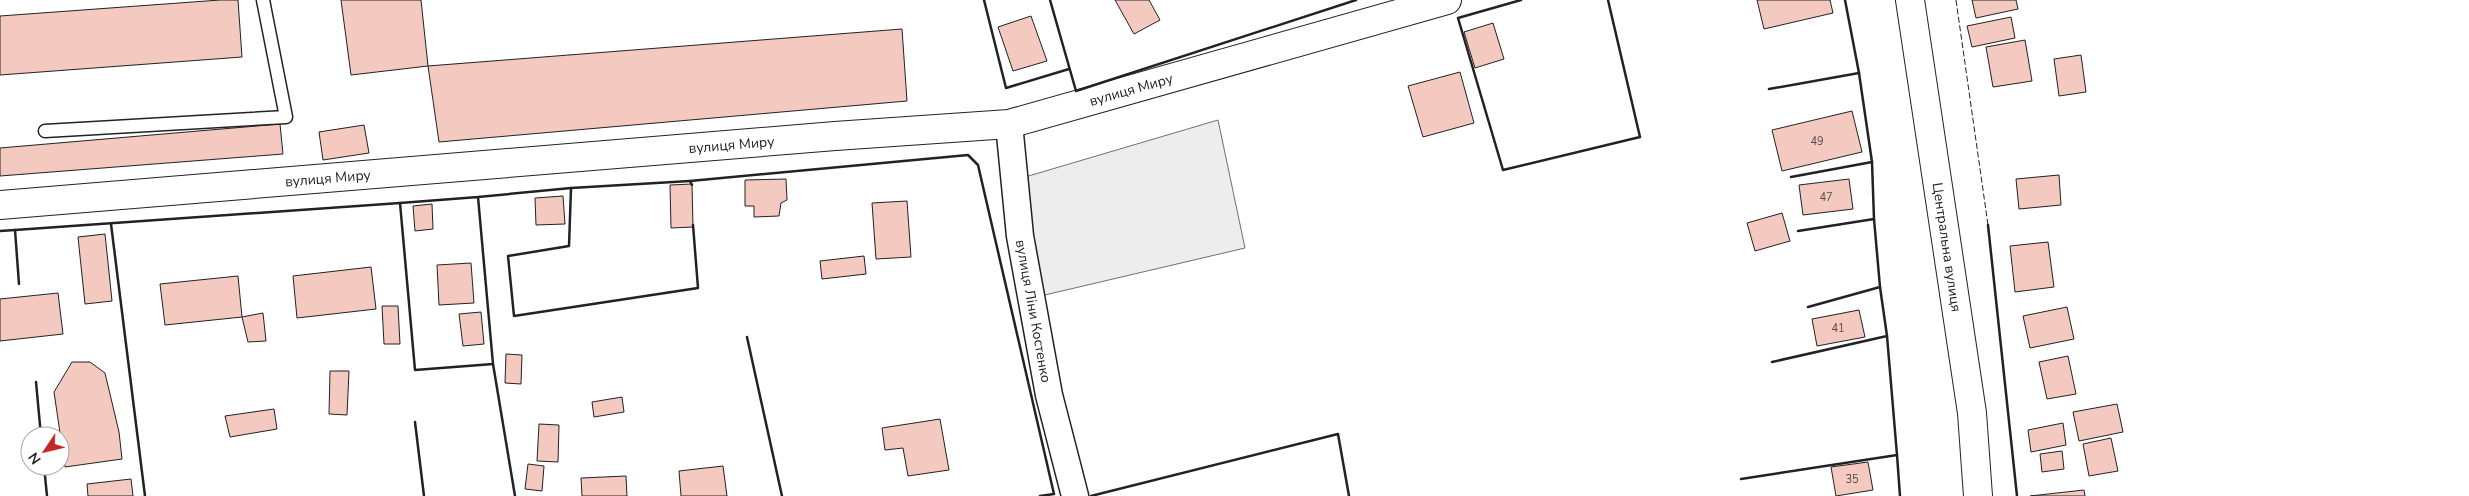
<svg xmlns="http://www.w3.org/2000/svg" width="2469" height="496" font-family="'Nunito Sans',sans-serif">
	<rect width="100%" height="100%" fill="#fff"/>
	<!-- parking -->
	<polygon fill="#ededed" stroke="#6f6f6f" points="1218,120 1245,248 1032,298 1015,180"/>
	<!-- building -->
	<g fill="#f3c9c0" stroke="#222">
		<polygon points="220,0 238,0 242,57 0,75 0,16"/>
		<polygon points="341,0 421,0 428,66 351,75"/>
		<polygon points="1115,0 1149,0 1160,20 1134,34"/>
		<polygon points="1757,0 1830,0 1833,13 1764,29"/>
		<polygon points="1972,0 2016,0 2018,9 1976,18"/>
		<polygon points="1031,16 1047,61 1013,71 998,27"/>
		<polygon points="2011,17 2015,38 1972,47 1967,26"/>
		<polygon points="1493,23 1504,59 1475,68 1464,32"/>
		<polygon points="902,29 907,101 439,142 428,66"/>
		<polygon points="2025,40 2032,81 1993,87 1986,47"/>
		<polygon points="2081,55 2086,92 2059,96 2054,59"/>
		<polygon points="1460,72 1474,123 1423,137 1408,86"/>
		<polygon points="1852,111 1862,152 1782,171 1772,130"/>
		<polygon points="280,124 283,154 0,176 0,148"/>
		<polygon points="364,125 369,153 323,160 319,132"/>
		<polygon points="2059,175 2061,205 2019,209 2016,179"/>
		<polygon points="786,179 787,200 781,203 779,216 754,217 754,206 745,206 745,180"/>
		<polygon points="1849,179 1853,209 1803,215 1799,185"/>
		<polygon points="692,184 693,227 671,228 670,185"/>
		<polygon points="563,196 565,224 536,225 535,198"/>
		<polygon points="907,201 911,257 876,259 872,203"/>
		<polygon points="432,204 433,229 415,231 413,206"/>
		<polygon points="1782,213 1790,241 1755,251 1747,223"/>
		<polygon points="105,234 112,301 85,304 78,237"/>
		<polygon points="2048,242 2054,287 2015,292 2010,246"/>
		<polygon points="864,256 866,274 822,279 820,261"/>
		<polygon points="471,263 474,303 439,305 437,265"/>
		<polygon points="371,267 376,309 297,318 293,276"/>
		<polygon points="238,276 242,317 165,325 160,284"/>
		<polygon points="58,293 63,334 0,341 0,299"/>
		<polygon points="382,306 398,306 400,344 384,344"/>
		<polygon points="2067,307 2074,339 2030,348 2023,316"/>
		<polygon points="1859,310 1865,337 1817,346 1812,319"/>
		<polygon points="481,312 484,344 463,346 459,314"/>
		<polygon points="263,313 266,341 248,342 242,317"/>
		<polygon points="506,354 522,355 521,384 505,383"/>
		<polygon points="2068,356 2076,394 2047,399 2039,362"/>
		<polygon points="72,362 90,362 105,373 119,432 122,459 65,467 54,392"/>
		<polygon points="330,371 349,371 347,415 329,414"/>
		<polygon points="622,397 624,412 594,417 592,402"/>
		<polygon points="2117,404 2123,432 2079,441 2073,412"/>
		<polygon points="274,409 277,429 230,437 225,416"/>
		<polygon points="940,419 949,470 908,476 903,448 885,450 882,428"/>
		<polygon points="2063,423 2066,445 2031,452 2028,430"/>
		<polygon points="539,424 559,425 558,462 537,461"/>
		<polygon points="2111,438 2118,471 2089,476 2083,444"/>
		<polygon points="2062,451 2064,469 2042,472 2040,454"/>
		<polygon points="1868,462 1873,490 1836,496 1831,467"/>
		<polygon points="528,464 544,466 542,491 525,489"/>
		<polygon points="723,466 727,496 681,496 679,471"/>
		<polygon points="626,476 627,496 582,496 581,478"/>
		<polygon points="131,479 133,496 88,496 87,484"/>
		<polygon points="2084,490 2085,496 2030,496"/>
	</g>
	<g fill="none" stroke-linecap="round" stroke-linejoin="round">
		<defs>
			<polyline id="service" points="45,131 286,117 263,0"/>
			<g id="minor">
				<path id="s1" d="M 1009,124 L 1020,236 L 1049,395 L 1075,496"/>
			</g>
			<g id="tertiary">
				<path id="s2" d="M 1910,0 L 1972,413 L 1978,496"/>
				<path id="s3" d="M 0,205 L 835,136 L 1009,124 L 1447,0"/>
			</g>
		</defs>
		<!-- service casing -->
		<use href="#service" stroke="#222" stroke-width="15"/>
		<!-- minor casing -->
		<use href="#minor" stroke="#222" stroke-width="29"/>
		<!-- tertiary casing -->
		<use href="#tertiary" stroke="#222" stroke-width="30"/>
		<!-- service -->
		<use href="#service" stroke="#fff" stroke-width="12"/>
		<!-- minor -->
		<use href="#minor" stroke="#fff" stroke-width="26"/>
		<!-- tertiary -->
		<use href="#tertiary" stroke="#fff" stroke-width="28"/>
		<!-- fence -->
		<polyline stroke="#222" stroke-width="1" stroke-dasharray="6 2.5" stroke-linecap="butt" points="1956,0 1988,225"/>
		<!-- wall -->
		<g stroke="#222" stroke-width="2.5">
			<polyline points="984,0 1006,88 1069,69"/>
			<polyline points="1050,0 1076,91 1356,0"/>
			<polyline points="1521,0 1458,18 1503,170 1640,137 1608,0"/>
			<polyline points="1769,89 1859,73 1845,0"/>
			<polyline points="1791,177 1872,162 1859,73"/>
			<polyline points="690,181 571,188 569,246 508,256 514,316 698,288 693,225"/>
			<polyline points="692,185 690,181 968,155 978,165 1054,494 1040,496"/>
			<polyline points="478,197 400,203 415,370 493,364 478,197 571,188"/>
			<polyline points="111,224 145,496"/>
			<polyline points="1988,225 2017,496"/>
			<polyline points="0,231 15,230"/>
			<polyline points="1798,231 1874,219 1872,162"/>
			<polyline points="19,284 15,230 400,203"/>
			<polyline points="1808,307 1880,287 1874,219"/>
			<polyline points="747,337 782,496"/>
			<polyline points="1772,362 1887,336 1880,287"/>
			<polyline points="493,364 515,496"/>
			<polyline points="36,382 41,436"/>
			<polyline points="415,422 424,496"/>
			<polyline points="1897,455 1900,496"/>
			<polyline points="44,466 47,496"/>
			<polyline points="1741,479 1897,455 1887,336"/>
			<polyline points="1091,496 1338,434 1349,496"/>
		</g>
	</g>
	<g text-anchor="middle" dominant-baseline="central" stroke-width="4" stroke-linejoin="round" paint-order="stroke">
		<!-- number labels -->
		<g font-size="11" fill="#564c4a">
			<text x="1817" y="141">49</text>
			<text x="1826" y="197">47</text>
			<text x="1838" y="328">41</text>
			<text x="1852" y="479">35</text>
		</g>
		<!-- street labels -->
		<g font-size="14" fill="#222" stroke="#fff">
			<text stroke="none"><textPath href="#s3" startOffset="1139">вулиця Миру</textPath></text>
			<text stroke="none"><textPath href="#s3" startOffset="734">вулиця Миру</textPath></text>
			<text stroke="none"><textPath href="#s3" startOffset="329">вулиця Миру</textPath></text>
			<text stroke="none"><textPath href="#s2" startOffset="250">Центральна вулиця</textPath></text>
			<text stroke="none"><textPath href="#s1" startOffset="189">вулиця Ліни Костенко</textPath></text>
		</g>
	</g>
	<!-- north arrow -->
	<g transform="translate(45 451) rotate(235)"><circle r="24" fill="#ffffff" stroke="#a7a7a7"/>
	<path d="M0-4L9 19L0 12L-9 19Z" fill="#c62828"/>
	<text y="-8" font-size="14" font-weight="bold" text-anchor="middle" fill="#222222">N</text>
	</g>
</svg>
